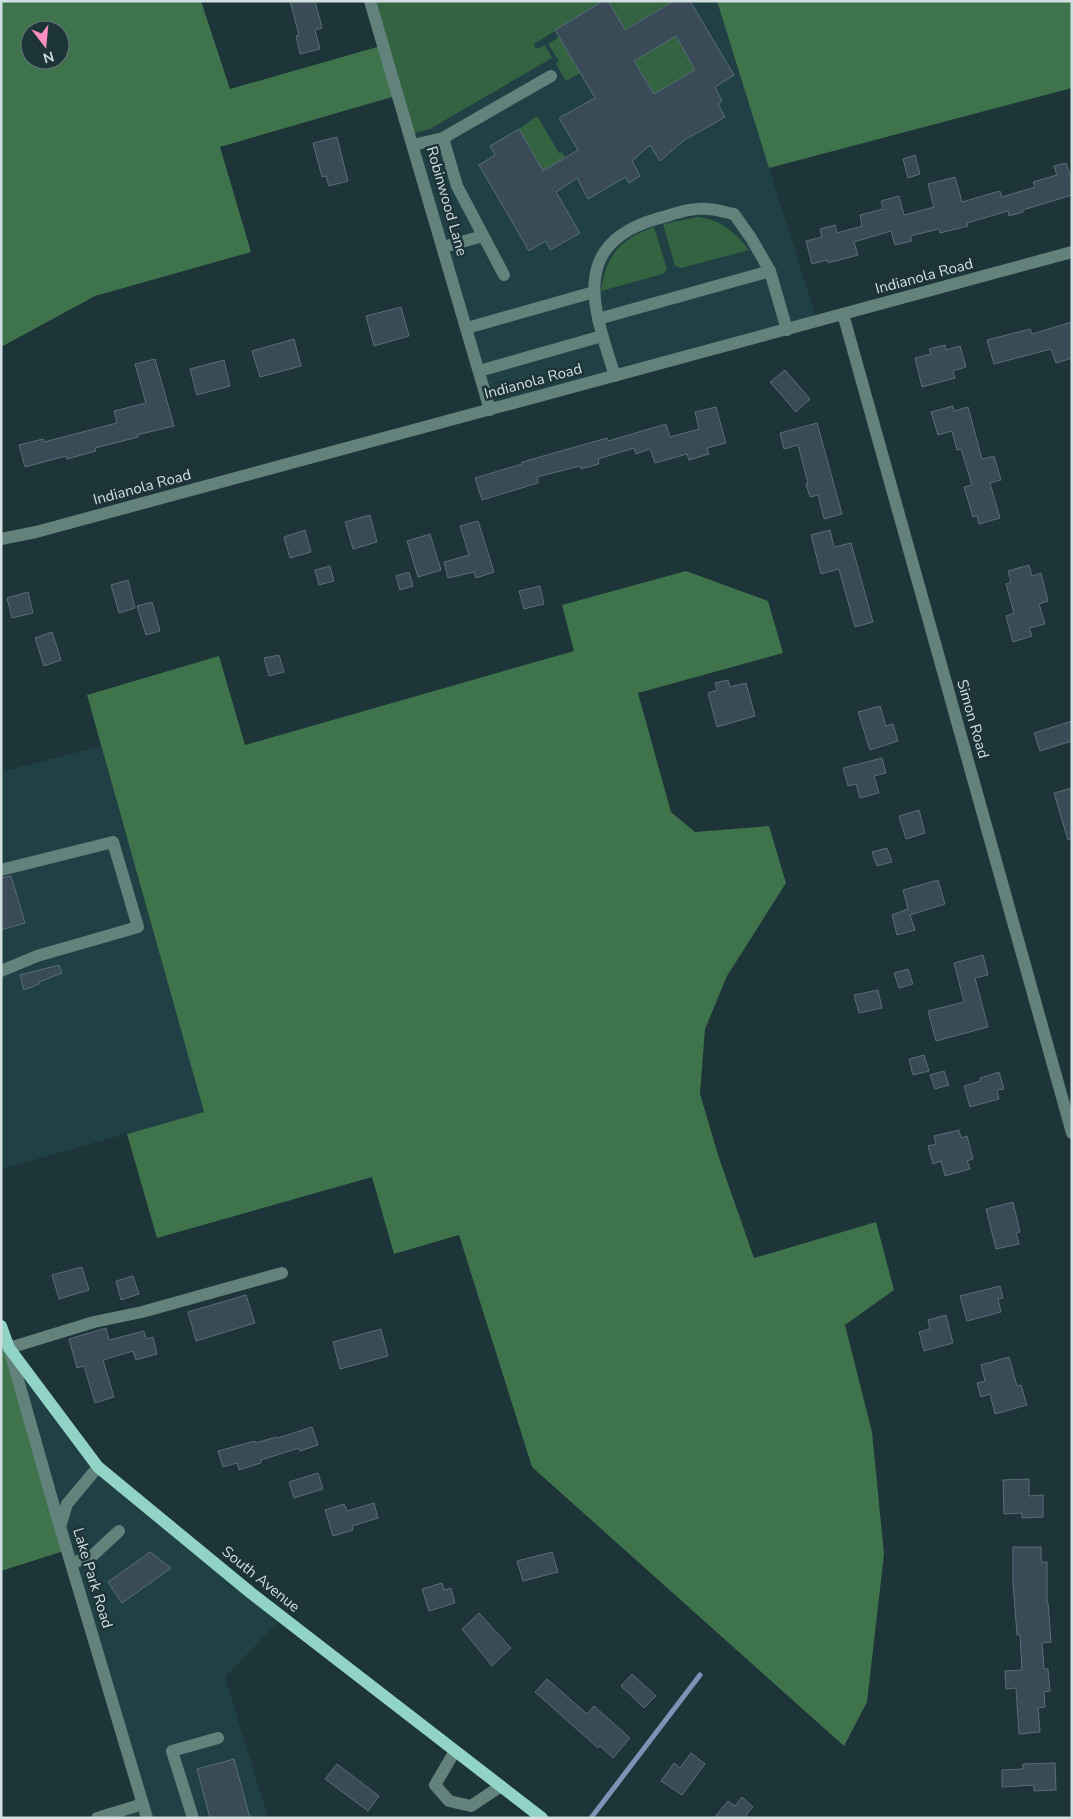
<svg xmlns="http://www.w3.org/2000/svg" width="1073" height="1819" font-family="'Nunito Sans',sans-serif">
	<rect width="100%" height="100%" fill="#1d3438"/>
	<!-- built -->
	<g fill="#204045">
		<polygon points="370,1 717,1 817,321 490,410"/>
		<polygon points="101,746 204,1112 1,1169 1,772"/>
		<polygon points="9,1348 98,1467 282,1618 225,1677 268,1818 97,1818 142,1805"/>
	</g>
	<!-- green -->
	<g fill="#336340">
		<polygon points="370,1 603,1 534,44 536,49 545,45 552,58 430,129 410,134"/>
		<polygon points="608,1 673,1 611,38"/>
		<polygon points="676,36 695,70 654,94 634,61"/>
		<polygon points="559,37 580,73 566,81 556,64 559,61 548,44"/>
		<polygon points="537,116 559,153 562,152 565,158 543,171 519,129"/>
		<path d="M 698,217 C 721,220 735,232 749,250 L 681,268 L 675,266 L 663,224 Z"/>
		<path d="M 654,227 L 667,269 L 663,274 L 601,291 C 606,255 620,239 654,227 Z"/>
	</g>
	<!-- forest -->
	<g fill="#3f734c" fill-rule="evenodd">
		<path d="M 1,1 L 201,1 L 230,89 L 384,45 L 399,95 L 220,147 L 251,252 L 95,296 L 1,347 ZM 30,30 L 60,30 L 60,60 L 30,60 Z"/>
		<polygon points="717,1 1072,1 1072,88 769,168"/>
		<polygon points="686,571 768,601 783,653 638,693 671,812 695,832 769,826 786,883 727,976 705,1029 700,1094 719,1158 754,1258 876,1222 894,1290 845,1325 872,1432 884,1554 867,1702 844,1746 532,1467 459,1235 394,1254 372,1177 157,1238 127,1134 204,1112 87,695 219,656 245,745 574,651 562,605"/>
		<polygon points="1,1330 67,1550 1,1571"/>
	</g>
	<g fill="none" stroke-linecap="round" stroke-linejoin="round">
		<!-- stream -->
		<polyline stroke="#7e92b6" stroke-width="5" points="591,1818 700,1675"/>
	</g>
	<!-- building -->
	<g fill="#394b57" stroke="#5a6d79" fill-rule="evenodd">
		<polygon points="290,1 315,1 322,28 315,30 320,49 300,54 296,36 299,35"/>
		<path d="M 603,1 L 608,1 L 625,30 L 674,1 L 690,1 L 734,75 L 715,87 L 722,101 L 718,104 L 725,117 L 683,141 L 660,161 L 650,145 L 632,161 L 640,176 L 629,183 L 626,177 L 588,199 L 577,178 L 556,192 L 580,233 L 550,250 L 546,241 L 529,251 L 479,165 L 495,155 L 490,146 L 519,129 L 543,171 L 578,150 L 559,118 L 595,98 L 555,30 ZM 676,36 L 695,70 L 654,94 L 634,61 Z"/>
		<polygon points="337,137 348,181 329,186 326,176 322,177 313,143"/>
		<polygon points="915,155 920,174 908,178 903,159"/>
		<polygon points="1066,163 1072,181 1072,195 1023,210 1023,212 1009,216 1008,211 967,223 968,226 940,233 939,229 910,236 912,241 895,245 891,231 854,242 858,255 828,263 827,260 812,264 806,241 822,237 820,229 835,225 837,233 862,226 860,215 883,209 881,201 899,196 904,215 934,207 928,184 955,177 962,202 1000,191 1002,197 1035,187 1033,182 1057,175 1054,166"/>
		<polygon points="401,307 409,336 374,346 366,316"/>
		<polygon points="1072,322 1072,358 1056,363 1051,349 994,364 987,340 1030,329 1032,334"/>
		<polygon points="294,339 301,366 260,377 252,351"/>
		<polygon points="945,345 946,350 960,346 966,367 953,371 955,378 922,387 915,358 931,354 929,349"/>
		<polygon points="155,359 174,426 137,435 138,437 95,448 96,451 67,459 66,456 25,467 19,445 43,439 44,442 117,423 114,411 146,403 135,364"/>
		<polygon points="224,360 230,386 197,395 190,369"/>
		<polygon points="785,370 810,399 796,412 770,382"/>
		<polygon points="953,406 954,411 968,407 982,459 994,456 1001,480 990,483 1000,518 979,524 977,515 973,517 964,487 972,485 961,449 957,450 952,431 938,435 931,412"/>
		<polygon points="716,407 726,443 707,448 709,454 689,460 687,454 655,463 650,449 636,454 634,448 598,459 599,464 581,469 580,466 537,477 538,483 482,500 475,478 522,464 522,462 607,438 608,441 666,424 670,437 699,429 695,412"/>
		<polygon points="817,423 842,514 824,519 818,495 810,497 806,484 808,483 798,445 784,449 780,433"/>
		<polygon points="370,515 377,542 353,549 345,522"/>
		<polygon points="478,521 494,572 476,578 474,572 448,578 444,562 469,555 460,526"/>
		<polygon points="305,530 311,552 290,558 284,537"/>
		<polygon points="830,530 834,547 851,543 873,622 855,627 839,569 821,574 811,535"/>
		<polygon points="430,534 441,570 418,577 407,541"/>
		<polygon points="1029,565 1032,576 1041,573 1048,601 1039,604 1045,624 1029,628 1032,636 1013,642 1006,616 1014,613 1006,584 1011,582 1008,571"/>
		<polygon points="330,566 334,581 319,585 315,570"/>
		<polygon points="409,572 413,586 400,590 396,576"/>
		<polygon points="128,580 135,608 119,613 111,585"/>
		<polygon points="540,586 544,604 524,609 519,591"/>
		<polygon points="28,592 33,613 12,618 7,598"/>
		<polygon points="152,602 160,631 146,635 137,606"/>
		<polygon points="52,632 61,660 44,666 35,638"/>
		<polygon points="279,655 284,672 269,676 264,658"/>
		<polygon points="728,680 730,687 746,683 755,716 717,727 708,693 717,690 715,683"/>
		<polygon points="880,706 886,726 893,724 898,741 870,750 858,712"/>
		<polygon points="1072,721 1072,741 1040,751 1034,733"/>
		<polygon points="882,758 886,773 874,776 879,793 860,798 856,784 848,786 843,768"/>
		<polygon points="1072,788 1072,839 1068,840 1054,793"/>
		<polygon points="919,810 925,833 906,839 899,816"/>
		<polygon points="887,848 892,862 877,866 872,852"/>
		<polygon points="11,876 25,923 1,930 1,878"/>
		<polygon points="938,880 945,904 910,915 915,930 897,935 892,915 908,909 903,890"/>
		<polygon points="983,955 988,975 975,978 988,1027 936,1041 928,1011 964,1002 954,963"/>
		<polygon points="59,965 62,973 39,982 39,984 24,990 20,975"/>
		<polygon points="908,969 913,984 899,988 894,973"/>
		<polygon points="878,990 882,1008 859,1013 854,995"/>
		<polygon points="924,1055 929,1071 913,1075 909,1059"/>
		<polygon points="944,1071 949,1085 935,1089 930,1075"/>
		<polygon points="999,1072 1004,1089 997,1090 999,1099 970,1107 964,1086 980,1081 980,1078"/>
		<polygon points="959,1130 961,1138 967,1136 973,1159 967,1161 970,1169 945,1176 941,1161 933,1164 928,1146 936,1144 934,1136"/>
		<polygon points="1013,1202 1020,1232 1016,1233 1019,1244 996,1249 986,1209"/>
		<polygon points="82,1267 89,1290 59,1299 52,1275"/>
		<polygon points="133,1276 139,1294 121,1300 116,1281"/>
		<polygon points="1000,1286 1003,1298 998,1299 1001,1312 967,1321 960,1296"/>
		<polygon points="246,1295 255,1323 196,1341 188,1312"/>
		<polygon points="946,1315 953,1343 924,1351 919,1332 930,1329 928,1320"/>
		<polygon points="106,1328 109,1340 144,1331 146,1339 153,1337 157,1354 136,1360 133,1351 103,1360 114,1397 95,1403 84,1366 77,1368 69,1339"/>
		<polygon points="381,1329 388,1356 340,1369 333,1342"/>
		<polygon points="1009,1357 1017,1386 1021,1385 1027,1405 995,1414 990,1394 981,1397 977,1383 985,1381 981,1365"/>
		<polygon points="312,1427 318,1445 300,1451 299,1448 261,1460 261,1463 239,1470 237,1463 223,1467 218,1451 255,1441 255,1443 277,1437 278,1438"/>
		<polygon points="318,1473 323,1489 294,1498 289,1482"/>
		<polygon points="1029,1479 1029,1496 1043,1495 1043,1517 1022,1518 1022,1513 1004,1514 1003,1480"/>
		<polygon points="374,1503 378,1518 352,1526 353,1530 333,1536 325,1510 344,1504 347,1511"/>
		<polygon points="1013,1547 1041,1547 1041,1562 1047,1562 1047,1603 1048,1603 1051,1642 1042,1643 1044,1669 1048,1669 1050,1691 1044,1692 1045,1707 1038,1708 1040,1732 1019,1734 1016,1688 1006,1689 1005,1671 1022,1670 1020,1635 1017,1635 1013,1583"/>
		<polygon points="150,1552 171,1568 122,1603 108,1582"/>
		<polygon points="552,1552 558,1572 523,1581 517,1561"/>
		<polygon points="442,1583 444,1590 451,1588 455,1603 429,1611 422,1589"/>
		<polygon points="479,1613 511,1648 492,1666 462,1629"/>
		<polygon points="632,1674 656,1696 644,1708 621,1686"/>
		<polygon points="547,1679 587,1714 594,1706 630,1738 613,1758 600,1746 598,1748 535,1692"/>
		<polygon points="691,1753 705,1764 682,1795 661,1781 674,1763 680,1768"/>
		<polygon points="234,1759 250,1818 210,1818 197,1769"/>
		<polygon points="1055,1763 1056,1790 1034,1791 1034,1785 1002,1787 1002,1770 1023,1769 1023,1764"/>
		<polygon points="337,1764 379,1796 368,1811 325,1779"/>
		<polygon points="742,1797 753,1807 746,1815 750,1818 714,1818 728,1801 735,1806"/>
	</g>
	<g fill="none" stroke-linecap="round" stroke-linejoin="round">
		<!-- minor -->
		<g stroke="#62827b" stroke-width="12">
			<polyline points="370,1 490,410"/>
			<polyline points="443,138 457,186 504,275"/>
			<polyline points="413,145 443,138 551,76"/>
			<polyline points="443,247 483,236"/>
			<polyline points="843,314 1072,1133"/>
			<polyline points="598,319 770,271"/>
			<polyline points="467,328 594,292"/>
			<polyline points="479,371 602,336"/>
			<path d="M 615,376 C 594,310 568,245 656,219 C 672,215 691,207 708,209 C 717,209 726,213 734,214 L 751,238 L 770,271 L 787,330"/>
			<polyline points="1,539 36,532 1072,252"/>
			<polyline points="1,870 113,842 138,927 37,956 1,971"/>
			<polyline points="60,1527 67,1504 98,1467"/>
			<polyline points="71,1563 91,1557 119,1531"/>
			<polyline points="455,1751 435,1785 449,1801 471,1806 501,1786"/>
			<polyline points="97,1818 143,1804"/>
			<polyline points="147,1818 55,1510 9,1348 94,1322 142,1312 282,1273"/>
			<polyline points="193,1818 172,1751 218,1738"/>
		</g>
		<!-- major -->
		<polyline stroke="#91d4c6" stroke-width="12" points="1,1326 9,1348 98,1467 251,1593 542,1818"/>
	</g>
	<g text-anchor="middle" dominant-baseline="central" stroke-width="5" stroke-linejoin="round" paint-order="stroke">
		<!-- street labels -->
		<g font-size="15" fill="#d1dfe1" stroke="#1d3438">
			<text transform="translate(447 201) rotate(74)">Robinwood Lane</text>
			<text transform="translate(924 276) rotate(-15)">Indianola Road</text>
			<text transform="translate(533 381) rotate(-15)">Indianola Road</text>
			<text transform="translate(142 487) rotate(-15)">Indianola Road</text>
			<text transform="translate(973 719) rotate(74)">Simon Road</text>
			<text transform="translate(93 1578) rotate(73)">Lake Park Road</text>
			<text transform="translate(261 1579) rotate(39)">South Avenue</text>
		</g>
	</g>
	<!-- border -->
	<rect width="1073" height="1819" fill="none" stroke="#d1dfe1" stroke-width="5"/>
	<!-- north arrow -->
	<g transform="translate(45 45) rotate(164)"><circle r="24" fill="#1d3438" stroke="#65787c"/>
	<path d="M0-4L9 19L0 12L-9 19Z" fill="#fc8fc1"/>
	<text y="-8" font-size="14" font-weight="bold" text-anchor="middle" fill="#d1dfe1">N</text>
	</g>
</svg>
